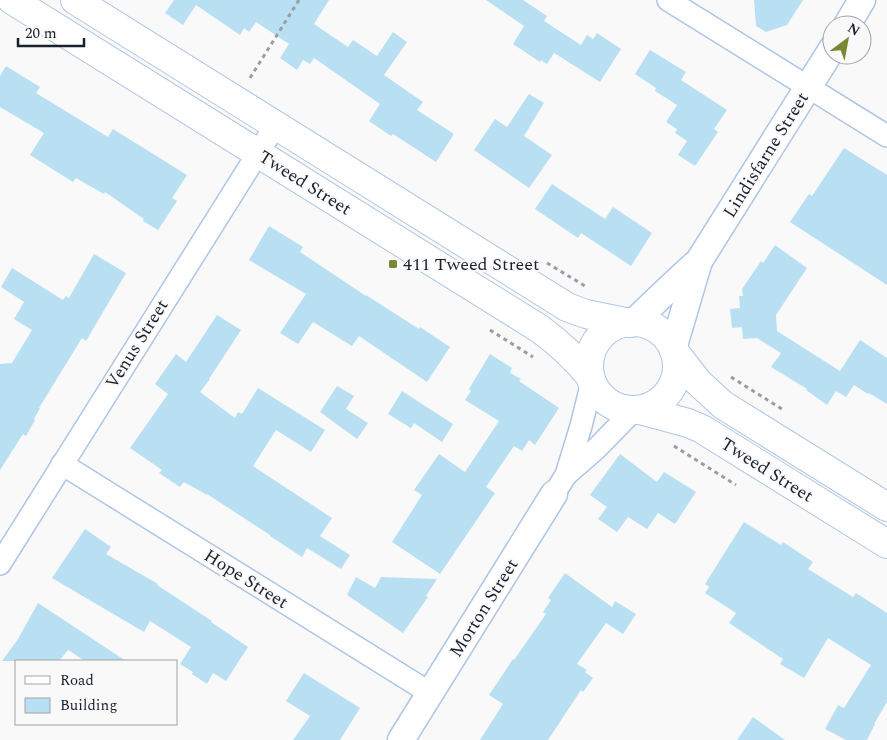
<svg xmlns="http://www.w3.org/2000/svg" width="887" height="740" font-family="Spectral,serif">
	<rect width="100%" height="100%" fill="#f9f9f9"/>
	<!-- building -->
	<g fill="#b8e0f2">
		<polygon points="174,0 329,0 314,24 348,47 353,40 377,56 393,32 407,42 384,75 423,102 417,110 454,134 436,162 393,134 391,136 369,121 380,104 314,58 310,64 303,60 297,70 280,58 289,44 256,22 249,32 244,28 240,35 196,5 183,25 165,13"/>
		<polygon points="486,0 523,0 547,16 544,21 581,45 587,35 593,39 597,33 621,49 600,82 554,53 547,64 541,60 540,62 513,44 524,26"/>
		<polygon points="754,0 803,0 787,25 766,32 756,26"/>
		<polygon points="650,50 686,72 681,80 727,110 714,129 718,132 695,166 678,155 687,141 675,133 677,129 666,122 677,105 655,91 656,88 635,74"/>
		<polygon points="6,66 40,87 36,93 108,137 113,129 187,175 172,198 177,201 158,230 143,221 144,219 105,192 104,194 76,178 73,182 30,155 44,133 0,107 0,76"/>
		<polygon points="529,94 544,103 524,136 552,155 529,188 474,150 495,119 507,127"/>
		<polygon points="844,148 887,175 887,285 790,222 809,194 812,196"/>
		<polygon points="552,184 605,219 613,207 652,233 631,266 581,233 578,238 535,209"/>
		<polygon points="269,226 303,247 300,252 366,296 366,295 419,329 420,327 450,347 427,382 359,336 352,346 313,322 298,344 280,333 306,294 249,260"/>
		<polygon points="775,245 807,268 776,315 777,331 840,371 860,340 887,358 887,404 869,393 868,394 854,385 846,397 836,391 827,405 806,390 807,389 771,367 781,353 757,338 743,339 742,327 732,328 730,309 740,308 739,296 743,296 742,289 761,261 763,263"/>
		<polygon points="94,254 126,273 86,341 82,338 39,408 40,408 34,419 35,420 26,436 23,434 0,470 0,364 12,363 32,330 14,319 24,302 1,287 12,268 63,300 66,296 69,298"/>
		<polygon points="217,315 241,330 209,379 210,379 200,392 235,418 238,412 242,414 258,388 325,430 311,452 276,430 253,466 332,518 320,536 350,555 341,569 307,548 302,557 270,536 270,535 207,494 207,495 184,482 180,487 159,473 162,470 130,448 168,394 155,384 176,354 186,362"/>
		<polygon points="490,354 512,368 510,373 521,379 519,381 559,408 535,445 529,440 522,451 514,446 486,487 495,493 440,574 392,542 422,495 414,490 439,454 465,472 499,421 465,400 471,391 469,389"/>
		<polygon points="337,386 354,396 346,409 368,423 357,439 320,412"/>
		<polygon points="402,391 453,424 442,442 414,423 411,428 388,414"/>
		<polygon points="620,454 657,482 664,472 696,492 675,524 658,513 647,529 628,517 617,532 598,519 607,507 590,495"/>
		<polygon points="744,522 781,545 783,542 813,562 808,569 853,597 856,593 887,613 887,702 874,724 875,724 867,740 846,740 825,729 838,705 844,708 871,665 828,638 804,678 780,664 783,659 729,623 736,613 705,593 709,587 705,584"/>
		<polygon points="85,529 111,547 106,554 158,584 157,585 212,621 211,622 248,647 226,681 213,673 207,684 192,674 193,672 180,664 191,647 150,621 144,632 52,578"/>
		<polygon points="565,573 612,607 615,601 636,614 623,634 606,623 577,664 587,670 585,672 593,678 583,692 581,690 548,740 480,740 503,704 489,695 513,659 514,660 546,614 543,612 551,600 548,598"/>
		<polygon points="356,577 375,588 381,577 437,579 426,596 428,597 403,633 347,595"/>
		<polygon points="38,603 126,661 85,661 68,650 59,661 2,661 18,639"/>
		<polygon points="304,673 360,708 340,740 293,740 310,716 286,701"/>
		<polygon points="753,717 785,740 737,740"/>
	</g>
	<g fill="none" stroke-linecap="round" stroke-linejoin="round">
		<defs>
			<g id="minor">
				<polyline points="668,0 887,136"/>
				<polyline points="62,464 430,693"/>
				<polyline points="566,475 581,426 592,382"/>
				<polyline points="554,494 566,475 597,448 634,410"/>
				<polyline points="0,564 275,126"/>
			</g>
			<g id="tertiary">
				<polyline points="847,25 862,0"/>
				<path d="M 633,323 C 655,302 676,281 699,261 L 832,49"/>
				<polyline points="673,349 699,261"/>
				<polyline points="401,740 554,494"/>
			</g>
			<g id="secondary">
				<path d="M 12,0 L 540,329 C 559,343 575,358 590,376"/>
				<polyline points="75,0 567,307 586,314 630,323"/>
				<circle cx="633" cy="366" r="44"/>
				<polyline points="674,351 698,382 723,405 887,507"/>
				<polyline points="640,410 688,423 702,429 887,544"/>
			</g>
		</defs>
		<!-- minor casing -->
		<use href="#minor" stroke="#aec6e4" stroke-width="24"/>
		<!-- tertiary casing -->
		<use href="#tertiary" stroke="#aec6e4" stroke-width="29"/>
		<!-- secondary casing -->
		<use href="#secondary" stroke="#aec6e4" stroke-width="30"/>
		<!-- path -->
		<g stroke="#9a9da2" stroke-width="3" stroke-dasharray="4 4" stroke-linecap="butt">
			<polyline points="250,78 299,0"/>
			<polyline points="547,263 585,286"/>
			<polyline points="490,330 533,357"/>
			<polyline points="731,377 785,411"/>
			<polyline points="674,446 736,485"/>
		</g>
		<!-- minor -->
		<use href="#minor" stroke="#fff" stroke-width="21"/>
		<!-- tertiary -->
		<use href="#tertiary" stroke="#fff" stroke-width="26"/>
		<!-- secondary -->
		<use href="#secondary" stroke="#fff" stroke-width="28"/>
	</g>
	<!-- markers -->
	<rect fill="#7b8735" stroke="#f9f9f9" stroke-width="2" x="388" y="259" width="10" height="10" rx="2.5"/>
	<g text-anchor="middle" dominant-baseline="central" stroke-width="4" stroke-linejoin="round" paint-order="stroke">
		<!-- street labels -->
		<g font-size="18" fill="#19212c" stroke="#f9f9f9">
			<text transform="translate(766 155) rotate(-58)">Lindisfarne Street</text>
			<text transform="translate(305 183) rotate(32)">Tweed Street</text>
			<text transform="translate(137 344) rotate(-58)">Venus Street</text>
			<text transform="translate(767 470) rotate(32)">Tweed Street</text>
			<text transform="translate(246 579) rotate(32)">Hope Street</text>
			<text transform="translate(484 608) rotate(-58)">Morton Street</text>
		</g>
		<!-- poi labels -->
		<g font-size="18" fill="#19212c" stroke="#f9f9f9" text-anchor="start">
			<text x="403" y="264">411 Tweed Street</text>
		</g>
	</g>
	<!-- legend -->
	<rect x="15" y="660" width="162" height="65" fill="#f9f9f9" stroke="#9fa3a7"/>
	<rect x="25" y="676" width="25" height="8" fill="#ffffff" stroke="#9fa3a7"/>
	<text x="60" y="685" font-size="15" fill="#19212c">Road</text>
	<rect x="25" y="698" width="25" height="15" fill="#b8e0f2" stroke="#9fa3a7"/>
	<text x="60" y="710" font-size="15" fill="#19212c">Building</text>
	<!-- north arrow -->
	<g transform="translate(847 40) rotate(32)"><circle r="24" fill="#f9f9f9" stroke="#9fa3a7"/>
	<path d="M0-4L9 19L0 12L-9 19Z" fill="#7b8735"/>
	<text y="-8" font-size="14" font-weight="bold" text-anchor="middle" fill="#19212c">N</text>
	</g>
	<!-- scale -->
	<path d="M18 38v8h66v-8" fill="none" stroke="#19212c" stroke-width="2.5"/>
	<text x="25" y="38" font-size="15" fill="#19212c" stroke="#f9f9f9" stroke-width="4" paint-order="stroke">20 m</text>
</svg>
